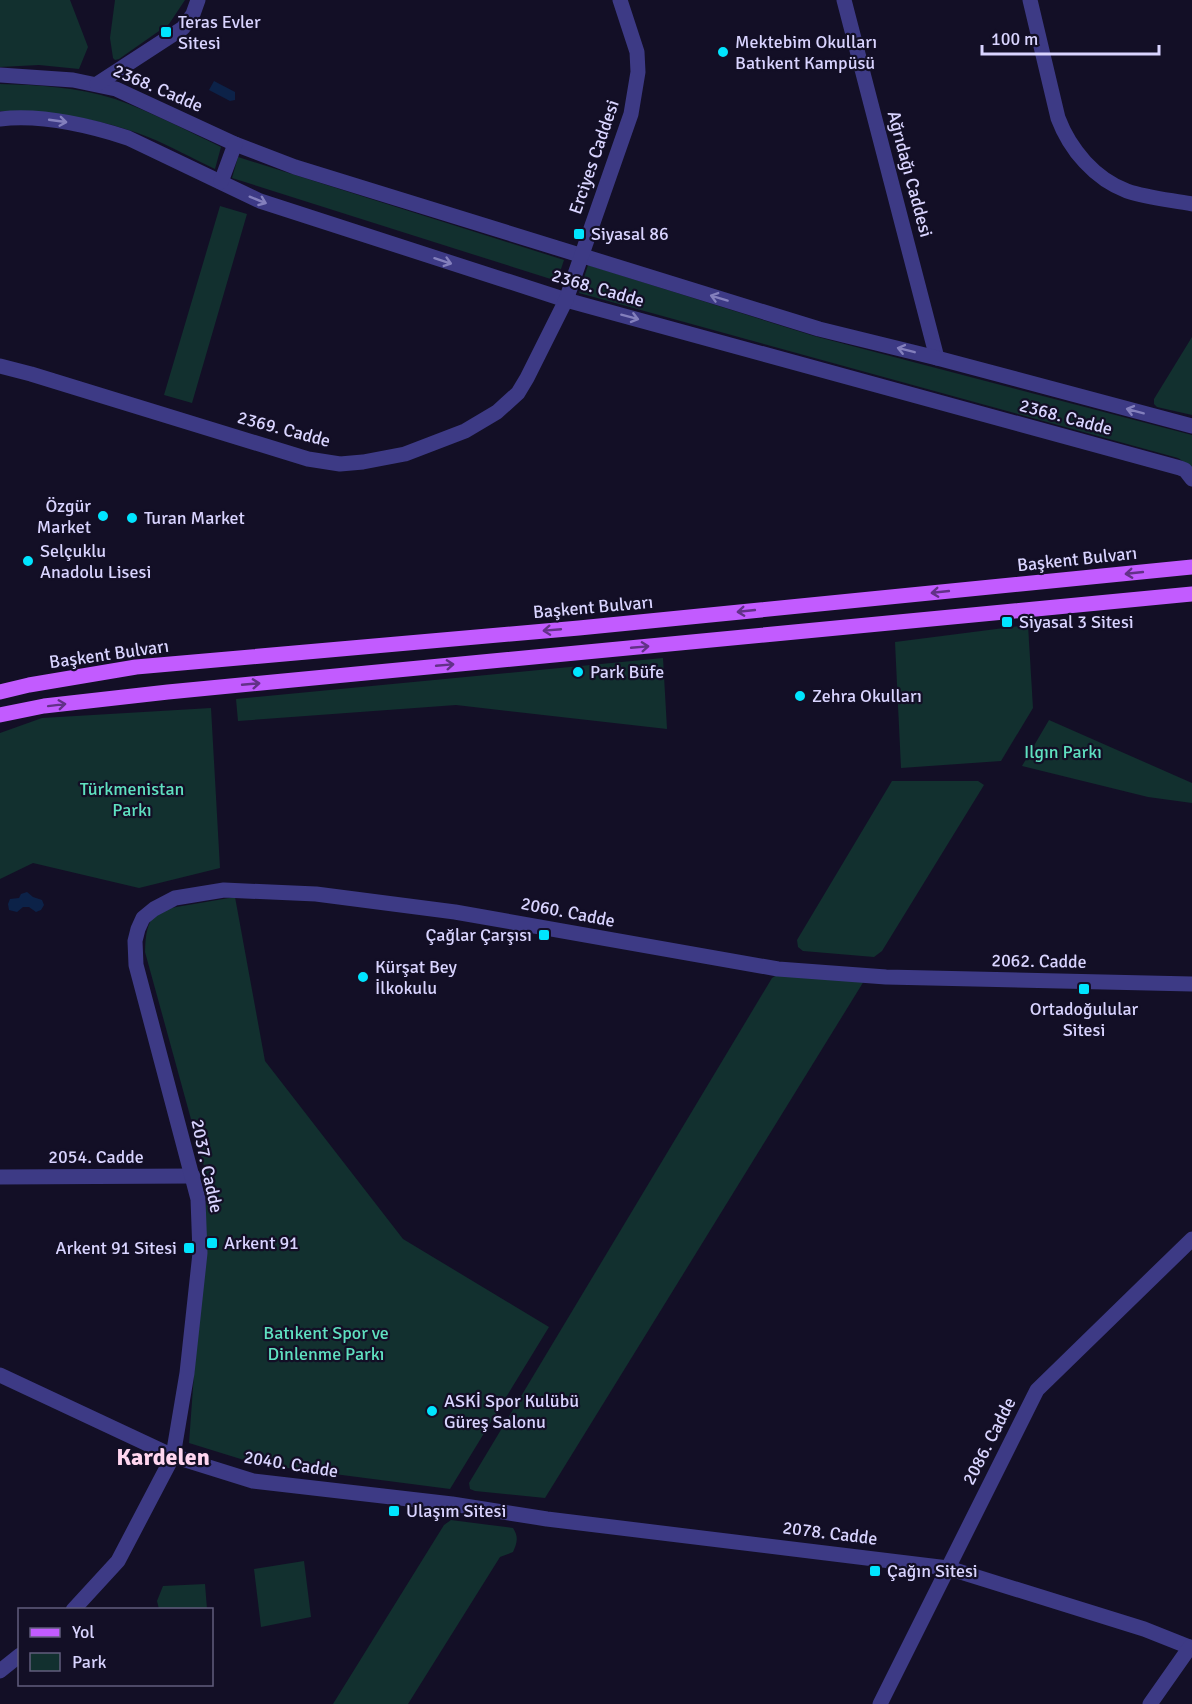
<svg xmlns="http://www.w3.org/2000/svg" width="1192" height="1704" font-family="Signika,sans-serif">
	<rect width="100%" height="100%" fill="#130f26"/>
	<!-- green -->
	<g fill="#12302f">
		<polygon points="0,0 70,0 88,47 79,69 39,65 0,67"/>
		<polygon points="115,0 185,0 169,24 119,59 115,60 113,58 110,38"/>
		<path d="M 0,84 C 38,85 78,87 115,99 C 151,112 186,130 221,147 L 215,169 C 193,159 171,146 148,137 C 101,118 51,112 0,111 Z"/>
		<polygon points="238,157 564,260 557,281 232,178"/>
		<polygon points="220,206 247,214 192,403 164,395"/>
		<polygon points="588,265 814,336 1192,435 1192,467 1178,458 579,293"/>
		<polygon points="1192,337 1192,415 1157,407 1154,404 1154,399"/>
		<polygon points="1028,625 1033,708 1001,761 901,768 895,642"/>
		<polygon points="663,658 667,729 456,705 238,721 236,699"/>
		<polygon points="211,708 220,868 139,888 33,863 0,879 0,733 42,718"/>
		<polygon points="1049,720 1192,783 1192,803 1148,797 1022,766"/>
		<polygon points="892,781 978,781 984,785 882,951 874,957 803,951 798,947 797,940"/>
		<path d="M 235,897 L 265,1061 L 403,1239 L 549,1327 L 450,1489 L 257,1464 L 189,1443 L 208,1181 L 145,952 C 146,915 154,910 188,905 C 204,902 219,900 235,897 Z"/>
		<polygon points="778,974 864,981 545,1498 475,1491 470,1489 469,1483 772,978"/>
		<path d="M 451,1520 L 513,1528 C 519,1537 517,1543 513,1552 L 500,1557 L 408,1704 L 333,1704 L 444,1525 Z"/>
		<polygon points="304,1561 311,1617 261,1627 254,1569"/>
		<polygon points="205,1584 207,1609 159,1609 157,1601 163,1586"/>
	</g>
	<!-- water -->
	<g fill="#0c2248">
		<polygon points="214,81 235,92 235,100 230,101 209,90"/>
		<polygon points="27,892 33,897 42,900 44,905 41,910 36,912 29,907 23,907 17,912 9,910 8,904 10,899 19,898 21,894"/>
	</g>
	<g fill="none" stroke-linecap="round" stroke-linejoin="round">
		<!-- minor -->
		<g stroke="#3d3a85" stroke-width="15">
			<polyline points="844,0 937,358"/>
			<path d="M 1030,0 L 1058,118 C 1070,150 1095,179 1127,191 C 1147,198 1171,200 1192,204"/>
			<polyline points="0,75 73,80 116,89 235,144 295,167 819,329 937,358 1192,426"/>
			<polyline points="97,84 183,28 193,14 198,0"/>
			<path d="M 0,119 C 42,114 88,125 128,138 L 260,201 L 566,300 L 1180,468 L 1185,470 L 1192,479"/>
			<polyline points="221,182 235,144"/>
			<polyline points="0,366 31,374 308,459 340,464 363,462 405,454 465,431 497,412 518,393 527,378 566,300 631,114 638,72 637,52 620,0"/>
			<polyline points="0,1177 193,1176"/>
			<polyline points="0,1375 173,1456 253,1481 452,1504 547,1519 948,1568 1144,1629 1192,1648"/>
			<polyline points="73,1610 118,1561 173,1456 187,1373 200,1253 198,1199 136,965 135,941 138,929 143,918 154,909 175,898 224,890 316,894 455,912 778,969 886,977 1192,984"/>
			<polyline points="0,1671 20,1655"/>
			<polyline points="880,1704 1037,1390 1192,1239"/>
			<polyline points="1150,1704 1190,1647"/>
		</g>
		<!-- major -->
		<g stroke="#c25bff" stroke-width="15">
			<polyline points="0,692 29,685 136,667 579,628 1192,567"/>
			<polyline points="0,715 44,706 168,692 1192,594"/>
		</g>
	</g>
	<!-- one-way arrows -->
	<defs><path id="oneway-shaft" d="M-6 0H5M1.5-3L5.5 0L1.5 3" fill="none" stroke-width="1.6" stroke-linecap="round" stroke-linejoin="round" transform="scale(1.5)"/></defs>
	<g stroke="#837fbc">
		<use href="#oneway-shaft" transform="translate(58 121) rotate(8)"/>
		<use href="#oneway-shaft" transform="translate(258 200) rotate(22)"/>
		<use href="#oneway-shaft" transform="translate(443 261) rotate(18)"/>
		<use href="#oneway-shaft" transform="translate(719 298) rotate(-163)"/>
		<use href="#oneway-shaft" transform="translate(630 317) rotate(15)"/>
		<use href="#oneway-shaft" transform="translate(906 350) rotate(-166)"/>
		<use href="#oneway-shaft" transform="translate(1135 411) rotate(-165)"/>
	</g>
	<g stroke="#623188">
		<use href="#oneway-shaft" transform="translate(1134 573) rotate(174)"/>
		<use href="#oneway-shaft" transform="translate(940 592) rotate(174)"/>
		<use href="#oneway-shaft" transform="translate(746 611) rotate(174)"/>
		<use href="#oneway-shaft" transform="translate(552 630) rotate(175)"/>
		<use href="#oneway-shaft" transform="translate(640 647) rotate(-5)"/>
		<use href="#oneway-shaft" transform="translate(445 665) rotate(-5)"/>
		<use href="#oneway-shaft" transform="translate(251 684) rotate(-5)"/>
		<use href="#oneway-shaft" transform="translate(57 705) rotate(-7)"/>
	</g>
	<!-- markers -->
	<g fill="#00e5ff" stroke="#130f26" stroke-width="2">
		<rect x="160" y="26" width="12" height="12" rx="3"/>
		<circle cx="723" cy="52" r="6"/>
		<rect x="573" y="228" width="12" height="12" rx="3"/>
		<circle cx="103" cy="516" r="6"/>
		<circle cx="132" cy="518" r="6"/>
		<circle cx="28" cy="561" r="6"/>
		<rect x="1001" y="616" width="12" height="12" rx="3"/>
		<circle cx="578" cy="672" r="6"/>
		<circle cx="800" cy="696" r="6"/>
		<rect x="538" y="929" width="12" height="12" rx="3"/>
		<circle cx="363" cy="977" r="6"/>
		<rect x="1078" y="983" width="12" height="12" rx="3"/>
		<rect x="206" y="1237" width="12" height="12" rx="3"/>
		<rect x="183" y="1242" width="12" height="12" rx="3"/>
		<circle cx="432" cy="1411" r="6"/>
		<rect x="388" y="1505" width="12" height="12" rx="3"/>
		<rect x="869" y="1565" width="12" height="12" rx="3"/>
	</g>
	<g text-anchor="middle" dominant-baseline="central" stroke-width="4.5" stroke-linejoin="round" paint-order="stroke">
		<!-- poi labels -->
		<g font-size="18" fill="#d9d4ff" stroke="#130f26" text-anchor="start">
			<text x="178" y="22">Teras Evler<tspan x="178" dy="21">Sitesi</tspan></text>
			<text x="735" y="42">Mektebim Okulları<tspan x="735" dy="21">Batıkent Kampüsü</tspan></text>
			<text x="591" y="234">Siyasal 86</text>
			<text x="91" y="506" text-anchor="end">Özgür<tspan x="91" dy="21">Market</tspan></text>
			<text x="144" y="518">Turan Market</text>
			<text x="40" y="551">Selçuklu<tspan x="40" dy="21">Anadolu Lisesi</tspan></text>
			<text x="1019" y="622">Siyasal 3 Sitesi</text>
			<text x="590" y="672">Park Büfe</text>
			<text x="812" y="696">Zehra Okulları</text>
			<text x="532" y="935" text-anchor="end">Çağlar Çarşısı</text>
			<text x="375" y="967">Kürşat Bey<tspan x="375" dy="21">İlkokulu</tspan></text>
			<text x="1084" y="1009" text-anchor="middle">Ortadoğulular<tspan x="1084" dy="21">Sitesi</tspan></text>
			<text x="224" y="1243">Arkent 91</text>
			<text x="177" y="1248" text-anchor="end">Arkent 91 Sitesi</text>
			<text x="444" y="1401">ASKİ Spor Kulübü<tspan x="444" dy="21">Güreş Salonu</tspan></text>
			<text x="406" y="1511">Ulaşım Sitesi</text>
			<text x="887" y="1571">Çağın Sitesi</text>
		</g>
		<!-- street labels -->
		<g font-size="18" fill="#d9d4ff" stroke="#130f26">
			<text transform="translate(158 88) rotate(23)">2368. Cadde</text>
			<text transform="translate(594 157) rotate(-71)">Erciyes Caddesi</text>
			<text transform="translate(910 174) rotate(75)">Ağrıdağı Caddesi</text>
			<text transform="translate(598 288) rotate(16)">2368. Cadde</text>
			<text transform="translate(1066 417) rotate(15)">2368. Cadde</text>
			<text transform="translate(284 429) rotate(15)">2369. Cadde</text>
			<text transform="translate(1077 559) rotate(-6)">Başkent Bulvarı</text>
			<text transform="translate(593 607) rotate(-5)">Başkent Bulvarı</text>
			<text transform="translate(109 654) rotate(-8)">Başkent Bulvarı</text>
			<text transform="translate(568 912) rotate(11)">2060. Cadde</text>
			<text transform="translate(1039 961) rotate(1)">2062. Cadde</text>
			<text x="96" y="1157">2054. Cadde</text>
			<text transform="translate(207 1166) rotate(78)">2037. Cadde</text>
			<text transform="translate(989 1441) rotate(-63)">2086. Cadde</text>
			<text transform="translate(291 1464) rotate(9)">2040. Cadde</text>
			<text transform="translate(830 1533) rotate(7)">2078. Cadde</text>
		</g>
		<!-- park labels -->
		<g font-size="18" fill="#5fe0c0" stroke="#130f26">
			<text x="1063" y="752">Ilgın Parkı</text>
			<text x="132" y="789">Türkmenistan<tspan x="132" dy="21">Parkı</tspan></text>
			<text x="326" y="1333">Batıkent Spor ve<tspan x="326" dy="21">Dinlenme Parkı</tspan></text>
		</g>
		<!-- district labels -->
		<g font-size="24" font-weight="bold" fill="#ffd6f0" stroke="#130f26">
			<text x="163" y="1457">Kardelen</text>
		</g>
	</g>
	<!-- legend -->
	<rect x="18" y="1608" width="195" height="78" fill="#130f26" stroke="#625e7d" stroke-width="1.5"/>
	<rect x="30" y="1628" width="30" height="9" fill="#c25bff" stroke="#625e7d" stroke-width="1.5"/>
	<text x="72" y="1638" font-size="18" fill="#d9d4ff">Yol</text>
	<rect x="30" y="1653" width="30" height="18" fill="#12302f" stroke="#625e7d" stroke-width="1.5"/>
	<text x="72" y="1668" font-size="18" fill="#d9d4ff">Park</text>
	<!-- scale -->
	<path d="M982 45v9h177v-9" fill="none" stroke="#d9d4ff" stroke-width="3"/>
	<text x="991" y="45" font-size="18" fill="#d9d4ff" stroke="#130f26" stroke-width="4.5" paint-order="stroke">100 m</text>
</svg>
